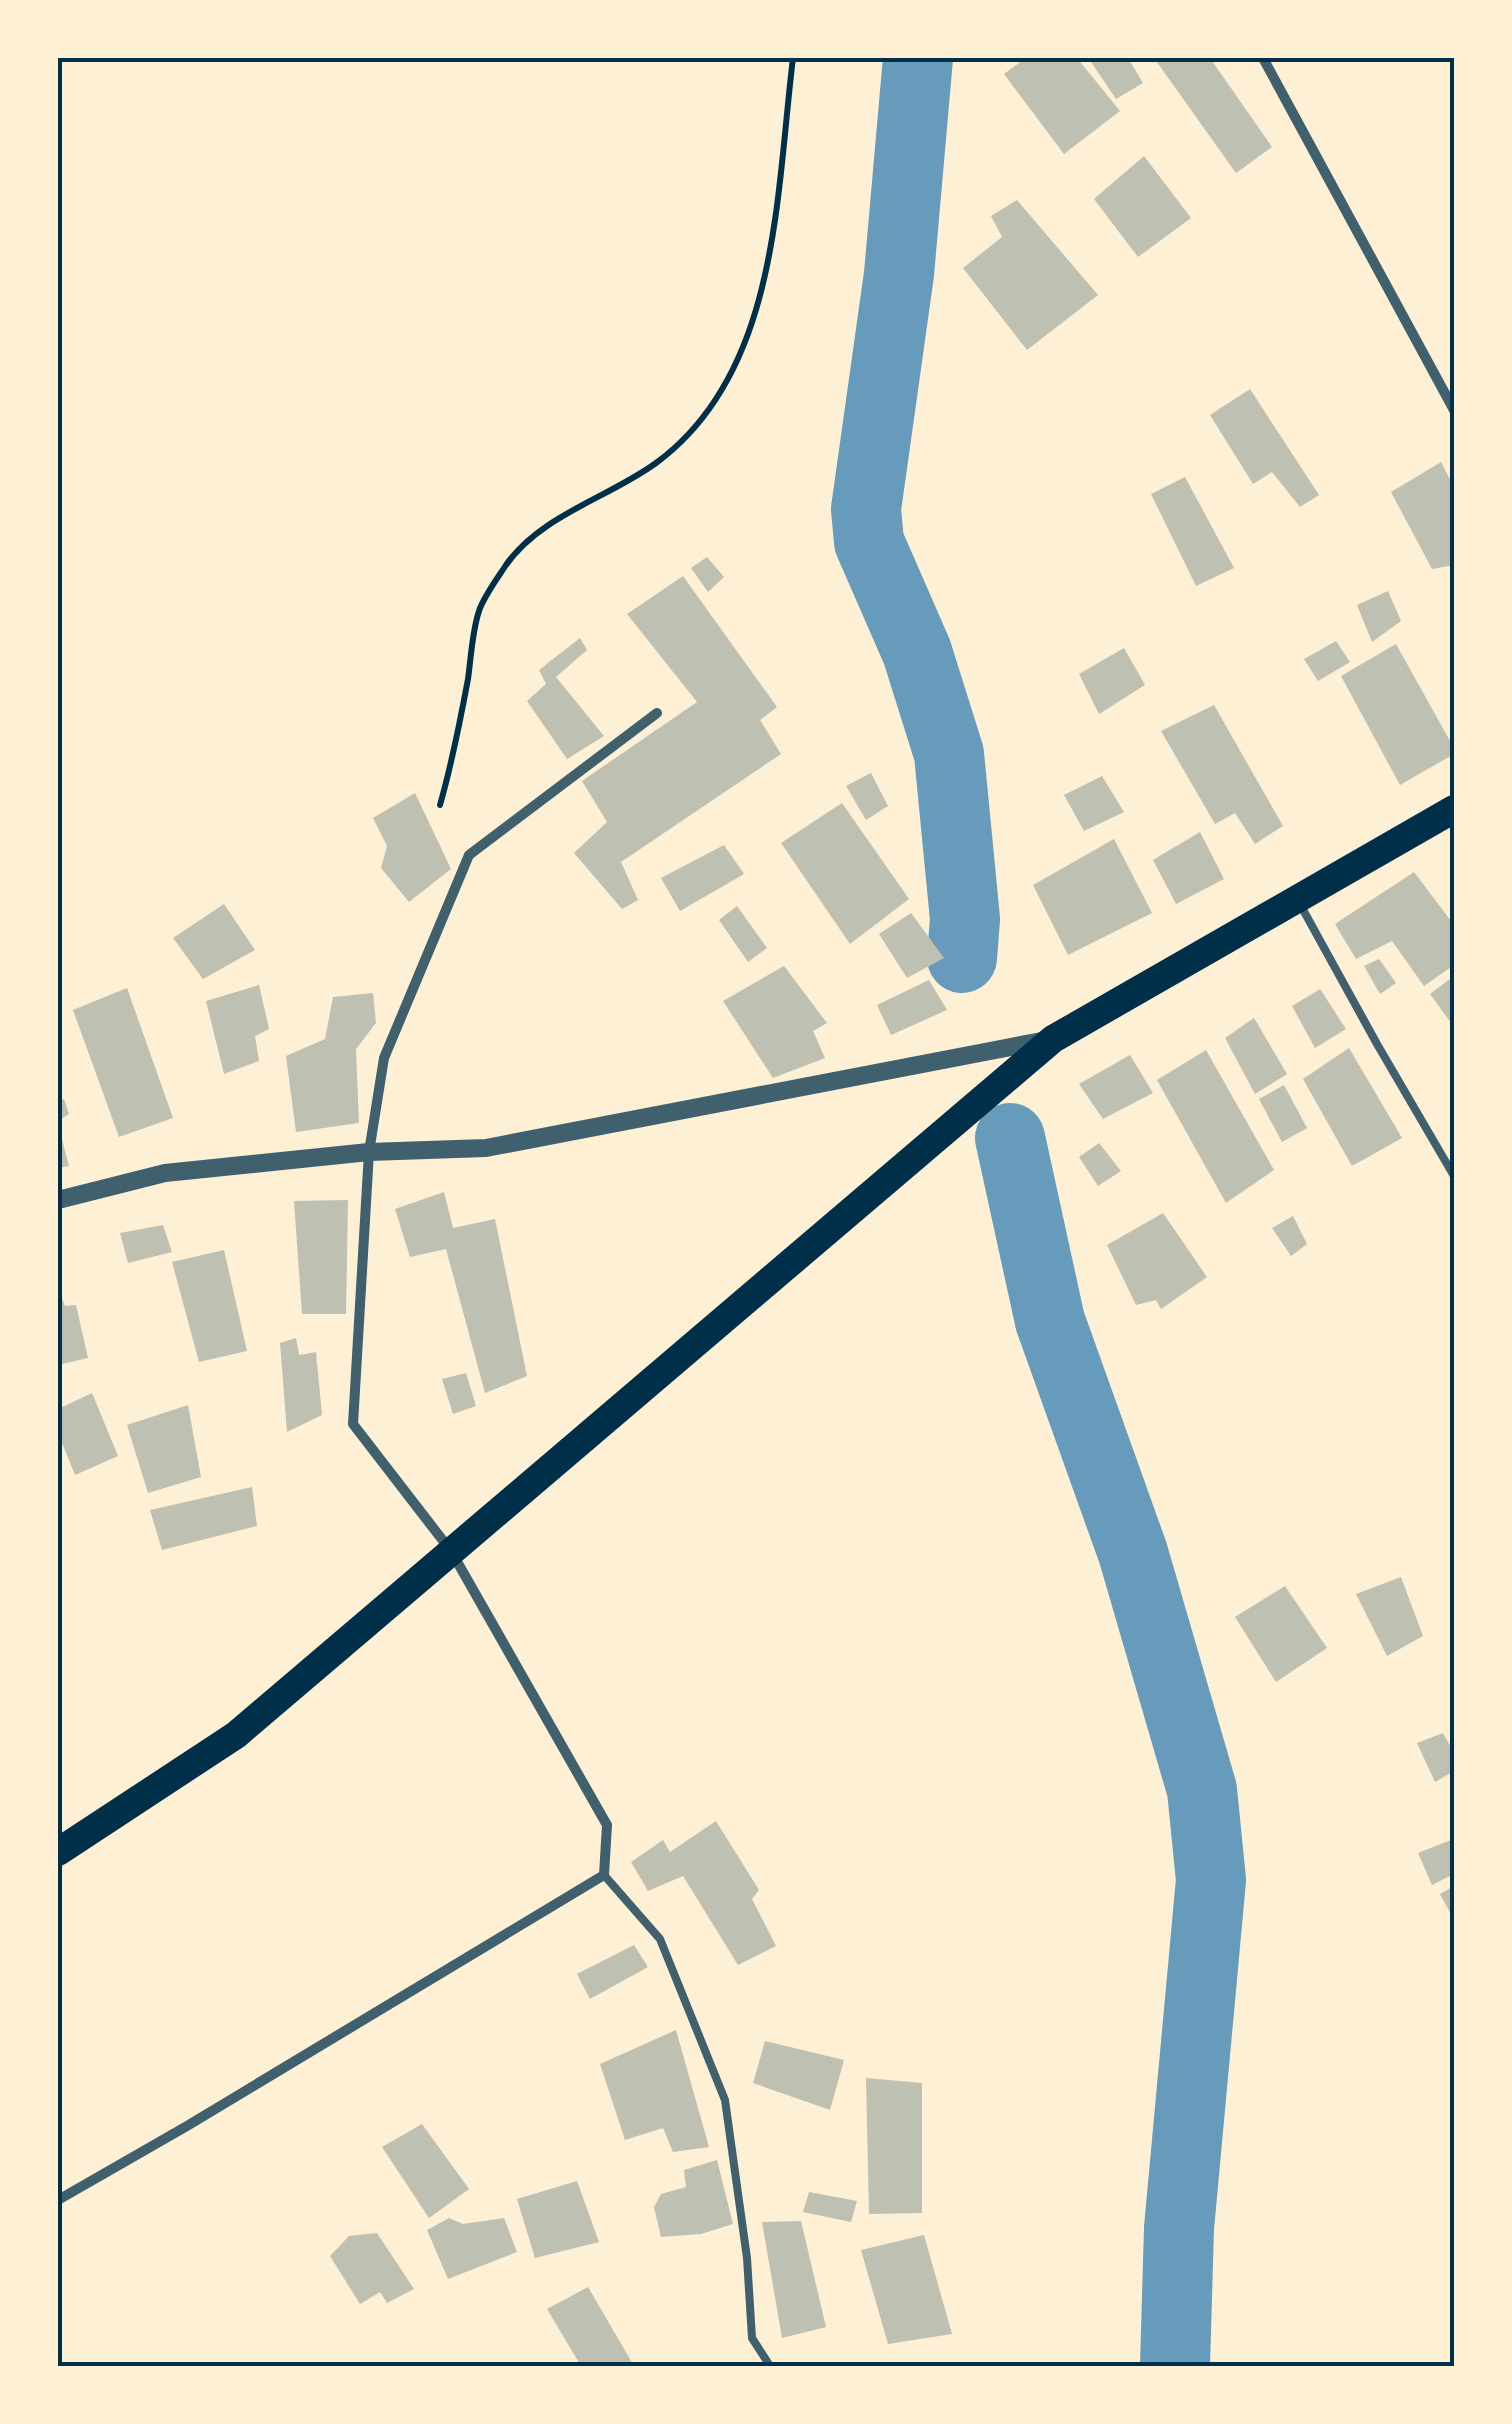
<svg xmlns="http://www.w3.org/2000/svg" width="1512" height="2424" font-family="'Open Sans',sans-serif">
	<rect width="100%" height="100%" fill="#fdf0d5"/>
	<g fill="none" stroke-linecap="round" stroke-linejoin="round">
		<!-- river -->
		<g stroke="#669bbc" stroke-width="70">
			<polyline points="918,58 899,274 866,509 869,542 917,652 949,754 965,919 962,958"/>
			<polyline points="1010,1138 1050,1321 1133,1553 1202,1790 1211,1880 1179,2228 1175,2366"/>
		</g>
	</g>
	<!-- building -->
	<g fill="#bec0b2">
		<polygon points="1026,58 1077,58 1120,111 1064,154 1004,74"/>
		<polygon points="1100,58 1128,58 1143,83 1116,99 1091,62"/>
		<polygon points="1154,58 1210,58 1272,147 1236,173"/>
		<polygon points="1144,156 1191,218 1138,257 1094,199"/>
		<polygon points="1017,200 1098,295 1027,350 963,268 1002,237 991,216"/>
		<polygon points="1250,389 1319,495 1300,507 1272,472 1253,484 1210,415"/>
		<polygon points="1441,462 1454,487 1454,565 1432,569 1391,492"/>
		<polygon points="1185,477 1234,568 1196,586 1151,494"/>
		<polygon points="707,557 724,577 708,592 691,568"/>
		<polygon points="683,576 777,707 760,720 781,754 621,862 638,900 622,909 574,853 607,822 582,781 697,702 627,614"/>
		<polygon points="1388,591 1401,621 1372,642 1357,605"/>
		<polygon points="580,638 587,650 556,677 604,736 567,759 527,701 546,684 539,670"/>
		<polygon points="1336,641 1350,662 1318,681 1304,659"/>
		<polygon points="1396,644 1454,748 1454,754 1400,785 1341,676"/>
		<polygon points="1124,648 1145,685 1099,714 1079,674"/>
		<polygon points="1214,705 1283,826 1255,844 1235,813 1215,824 1161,731"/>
		<polygon points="871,773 888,806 866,820 846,786"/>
		<polygon points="1102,776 1124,812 1084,831 1064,795"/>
		<polygon points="415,793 451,869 409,902 381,868 387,846 373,818"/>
		<polygon points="842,803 909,899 850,944 781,843"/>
		<polygon points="1200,832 1224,879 1176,904 1153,860"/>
		<polygon points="1114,839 1152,913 1068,955 1033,885"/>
		<polygon points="724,845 744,874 680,911 661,878"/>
		<polygon points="1414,872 1454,925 1454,965 1424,986 1392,941 1356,959 1335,924"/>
		<polygon points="224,904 255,950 203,979 173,938"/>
		<polygon points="737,906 767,948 748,962 719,920"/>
		<polygon points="911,913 944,958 907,978 879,934"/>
		<polygon points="1379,959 1396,983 1380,994 1364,966"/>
		<polygon points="784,966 827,1023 813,1031 825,1058 773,1078 723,1001"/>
		<polygon points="1454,976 1454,1027 1430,994"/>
		<polygon points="929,980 947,1010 891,1035 877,1005"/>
		<polygon points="259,985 269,1029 255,1036 259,1061 224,1074 206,1001"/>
		<polygon points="127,988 173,1118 119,1137 73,1010"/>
		<polygon points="1320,989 1346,1029 1315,1048 1292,1006"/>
		<polygon points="373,993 376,1023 356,1049 359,1123 296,1132 286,1056 325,1039 333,997"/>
		<polygon points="1254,1018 1287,1074 1255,1094 1225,1038"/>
		<polygon points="1349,1048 1402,1138 1352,1166 1303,1079"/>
		<polygon points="1206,1050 1274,1170 1226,1203 1157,1080"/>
		<polygon points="1130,1055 1153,1093 1103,1119 1079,1084"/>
		<polygon points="1284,1085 1307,1128 1282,1142 1259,1099"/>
		<polygon points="64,1099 69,1114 58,1121 58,1101"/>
		<polygon points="59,1128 69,1166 58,1168 58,1129"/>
		<polygon points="1099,1143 1121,1171 1098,1186 1079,1157"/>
		<polygon points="444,1192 453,1228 495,1219 527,1376 485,1393 446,1249 410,1257 395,1209"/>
		<polygon points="348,1200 346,1314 302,1314 294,1201"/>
		<polygon points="1163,1213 1207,1277 1161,1309 1156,1300 1136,1305 1107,1245"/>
		<polygon points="1293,1216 1307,1244 1291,1256 1272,1228"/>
		<polygon points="163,1225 172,1252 128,1263 120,1233"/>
		<polygon points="224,1250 247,1351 199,1362 172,1262"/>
		<polygon points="58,1288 65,1306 76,1305 88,1358 58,1365"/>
		<polygon points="296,1338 299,1355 316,1352 322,1415 287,1432 280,1343"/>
		<polygon points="466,1373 476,1406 453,1414 442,1379"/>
		<polygon points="92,1393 118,1456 75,1475 58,1433 58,1409"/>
		<polygon points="188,1405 201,1477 148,1493 127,1425"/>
		<polygon points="252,1487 257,1526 162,1550 150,1510"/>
		<polygon points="1401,1577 1423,1636 1387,1656 1356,1594"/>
		<polygon points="1285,1586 1327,1648 1276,1682 1235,1617"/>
		<polygon points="1443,1733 1454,1753 1454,1771 1435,1782 1417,1743"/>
		<polygon points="716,1821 759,1890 752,1899 776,1946 738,1965 683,1876 648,1891 631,1862 663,1840 670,1852"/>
		<polygon points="1451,1840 1454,1850 1454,1874 1432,1885 1418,1853"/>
		<polygon points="1454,1886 1454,1920 1440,1894"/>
		<polygon points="634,1945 648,1967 590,1999 577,1974"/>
		<polygon points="676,2030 709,2147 673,2152 663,2128 625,2140 600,2064"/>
		<polygon points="765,2041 844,2060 830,2110 753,2083"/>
		<polygon points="866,2078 922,2083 922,2213 869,2214"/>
		<polygon points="422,2124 469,2189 429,2218 382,2147"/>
		<polygon points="717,2160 733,2224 701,2234 661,2237 654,2207 661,2194 686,2187 684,2170"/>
		<polygon points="577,2181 599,2242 535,2258 517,2199"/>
		<polygon points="809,2192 857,2201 851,2222 803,2212"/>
		<polygon points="449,2218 463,2224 504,2218 517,2252 448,2279 427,2230"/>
		<polygon points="801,2221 826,2327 782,2338 762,2222"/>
		<polygon points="377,2233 414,2289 387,2303 380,2292 360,2304 330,2256 349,2236"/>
		<polygon points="924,2235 952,2334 888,2344 861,2250"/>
		<polygon points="588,2287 634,2366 581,2366 547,2309"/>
	</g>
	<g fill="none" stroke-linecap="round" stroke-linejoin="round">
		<!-- path -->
		<path stroke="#003049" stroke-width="6" d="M 440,805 C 452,763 460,722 468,679 C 471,658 472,632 479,611 C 484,596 497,579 506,565 C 541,515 608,498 656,463 C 779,373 776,195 793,58"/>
		<!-- service -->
		<g stroke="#3f606c" stroke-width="8">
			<polyline points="1301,906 1377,1044 1454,1176"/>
			<polyline points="604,1875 660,1939 725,2100 747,2258 752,2338 770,2366"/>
		</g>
		<!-- minor -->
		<g stroke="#3f606c" stroke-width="10">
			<polyline points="1263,58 1454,410"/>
			<polyline points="58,2200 187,2126 604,1875 607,1825 451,1551 353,1424 369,1152 384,1058 469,855 657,713"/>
		</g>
		<!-- tertiary -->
		<polyline stroke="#3f606c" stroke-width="18" points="58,1200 165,1173 369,1152 486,1148 1047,1040"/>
		<!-- trunk -->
		<polyline stroke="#003049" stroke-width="28" points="58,1852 236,1735 1053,1039 1454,809"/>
	</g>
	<!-- border -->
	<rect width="1512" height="2424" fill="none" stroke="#fdf0d5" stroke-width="120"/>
	<rect x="60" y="60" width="1392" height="2304" fill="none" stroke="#003049" stroke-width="4"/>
</svg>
